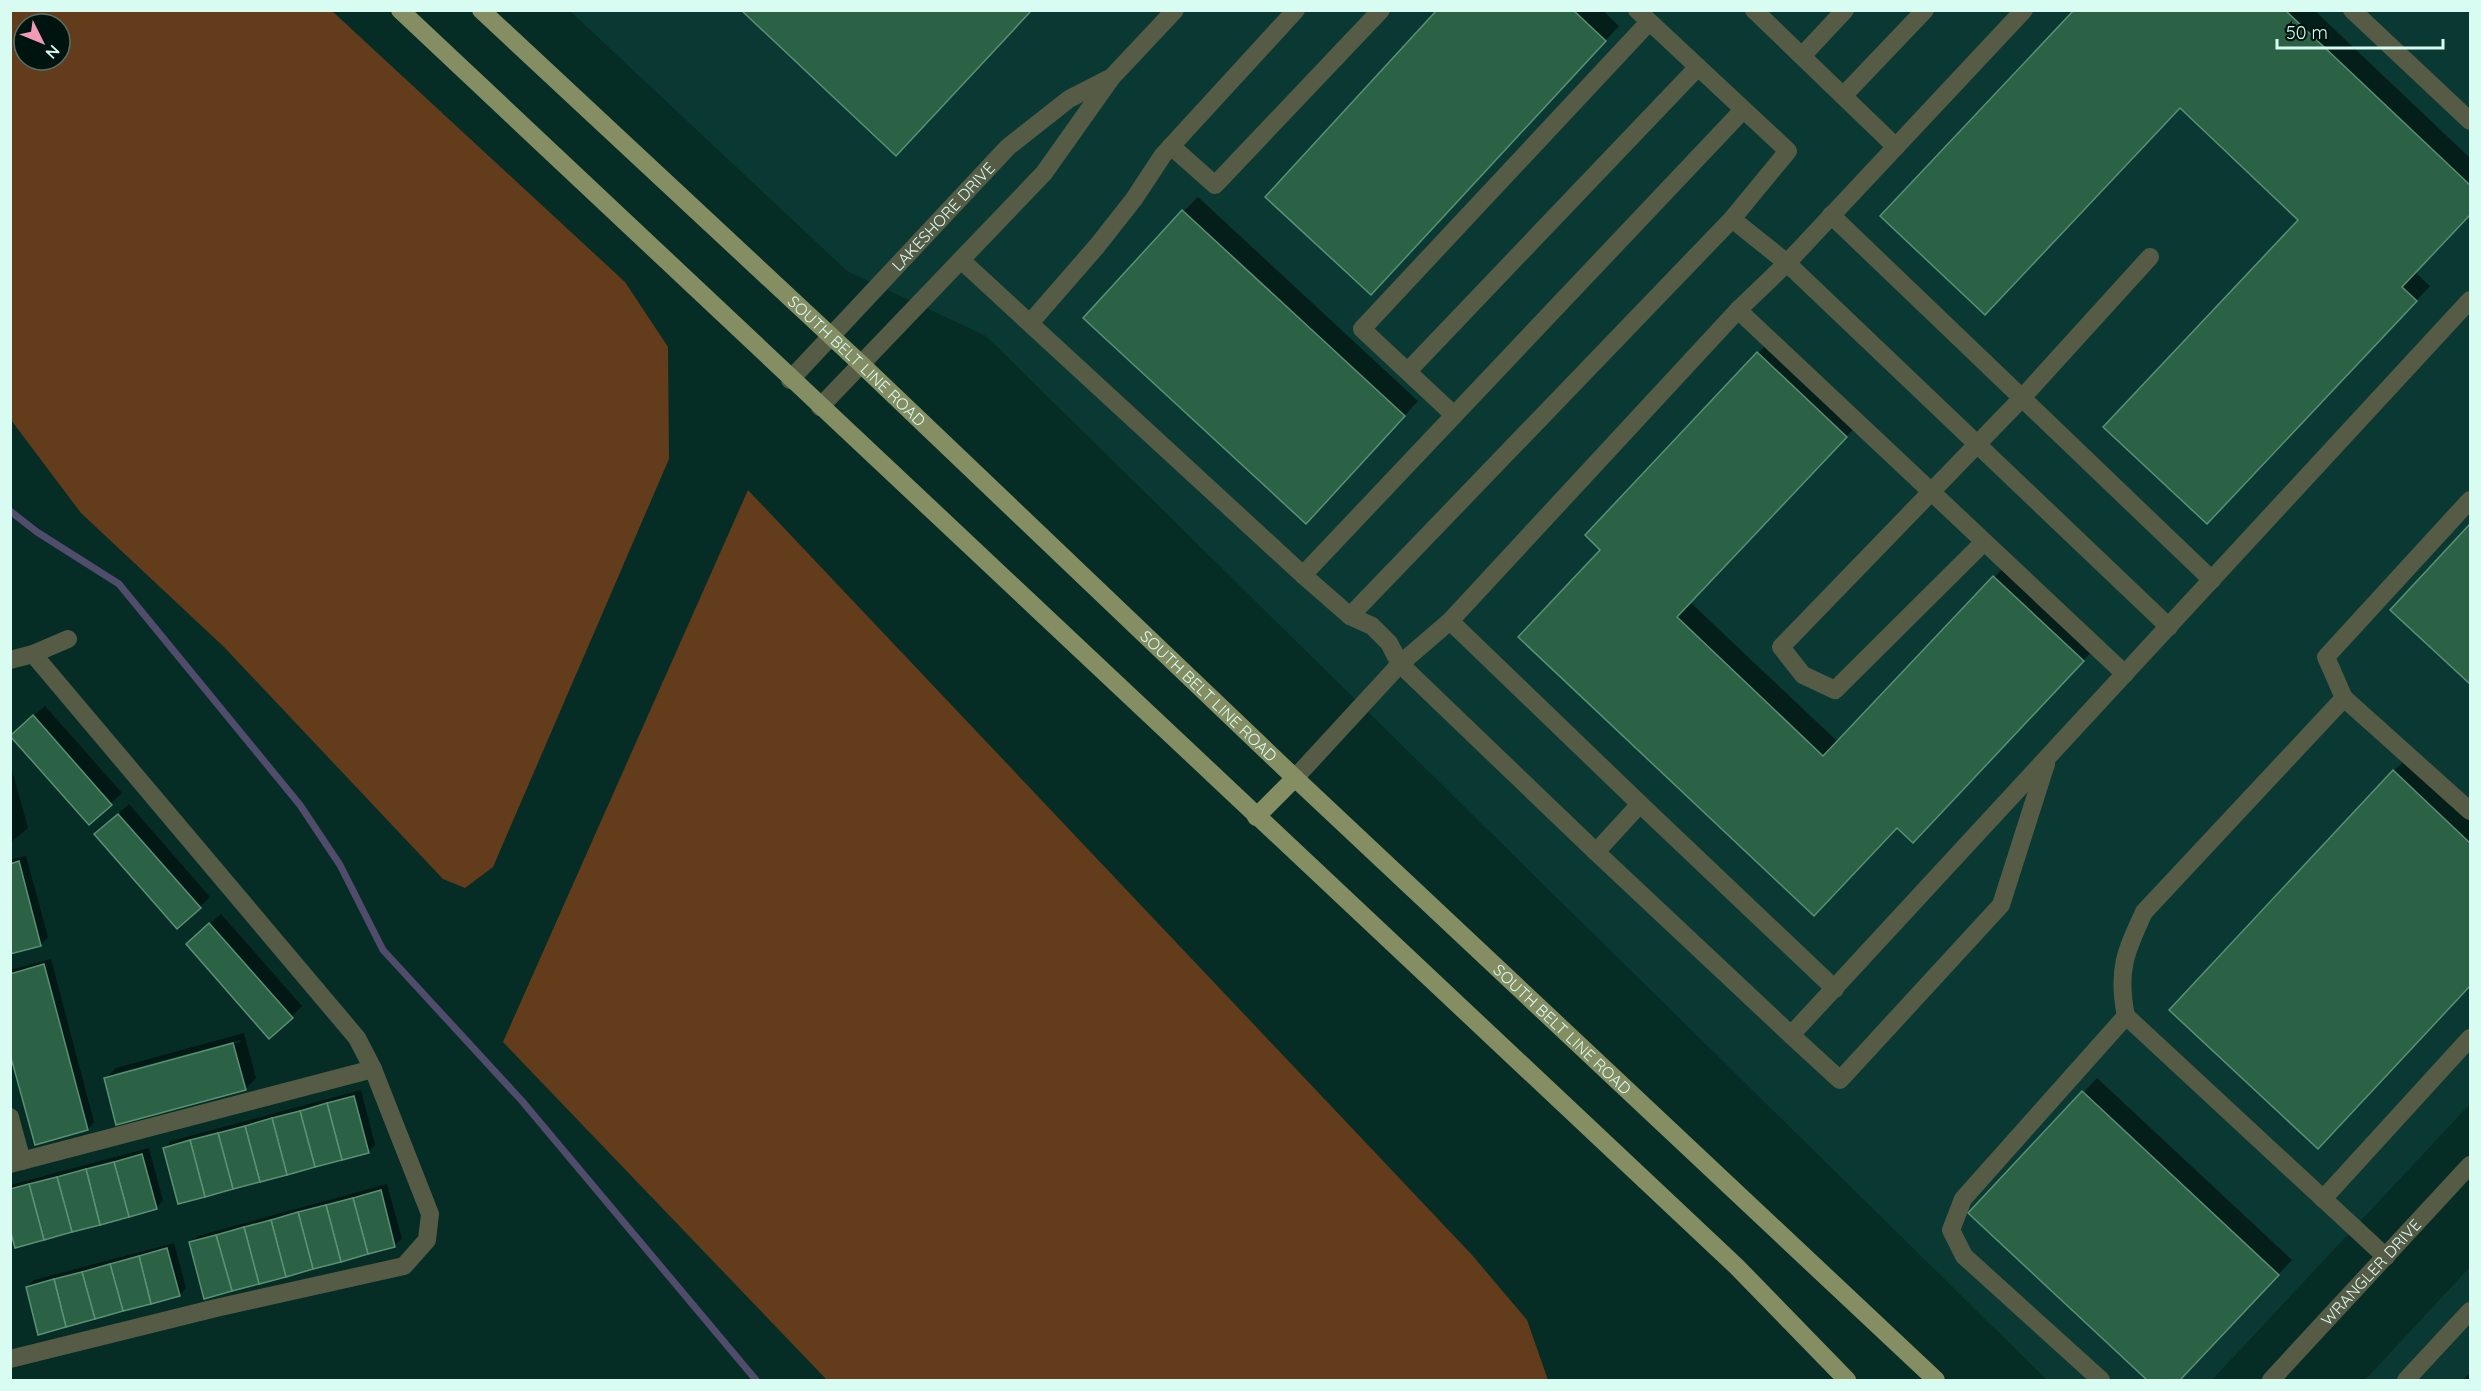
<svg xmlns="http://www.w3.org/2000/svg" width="2481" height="1391" font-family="Quicksand,sans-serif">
	<rect width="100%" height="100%" fill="#052d26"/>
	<!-- built -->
	<g fill="#093932">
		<polygon points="570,11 2470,11 2470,1104 2212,1380 2047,1380 986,336 847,271"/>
		<polygon points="2470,1267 2470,1380 2365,1380"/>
	</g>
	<!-- green -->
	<g fill="#633c1b" fill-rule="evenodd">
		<path d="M 189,11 L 332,11 L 625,282 L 668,347 L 669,459 L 493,867 L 465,888 L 443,879 L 224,647 L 81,513 L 11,420 L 11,11 ZM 24,24 L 60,24 L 60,60 L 24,60 Z"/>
		<polygon points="748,490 1472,1255 1527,1320 1548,1380 827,1380 503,1042"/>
	</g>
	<!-- shadow -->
	<g fill="#0007" fill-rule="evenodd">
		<polygon points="1439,10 1602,10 1619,26 1385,279"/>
		<polygon points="2076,10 2314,10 2470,158 2470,213 2415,272 2430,286 2221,508 2300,220"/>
		<polygon points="1198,197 1418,401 1320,508 1183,212"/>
		<polygon points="1772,339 1860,422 1690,602 1838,742 2008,563 2097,646 1913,841 1602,550 1758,353"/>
		<polygon points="2470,526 2470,682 2393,609"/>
		<polygon points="45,706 122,793 89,823 22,725"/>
		<polygon points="2408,757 2470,816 2470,984 2332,1133 2394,771"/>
		<polygon points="10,763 28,828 10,843"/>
		<polygon points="129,804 210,897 200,907 107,824"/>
		<polygon points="26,856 48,937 41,944 10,952 10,860"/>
		<polygon points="221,914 302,1006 291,1017 199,933"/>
		<polygon points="51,959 94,1122 88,1129 10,1048 10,970"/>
		<path d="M 244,1033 L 256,1078 L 245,1089 L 106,1078 L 116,1068 ZM 240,1040 L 241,1042 L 116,1076 L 116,1073 Z"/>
		<polygon points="2097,1078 2292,1260 2179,1380 2150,1380 1970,1213"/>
		<polygon points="361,1090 375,1145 369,1151 165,1148 171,1141"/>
		<polygon points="149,1148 163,1201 156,1208 10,1224 10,1185"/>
		<polygon points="387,1184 402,1239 395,1245 205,1297 191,1243 198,1236"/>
		<polygon points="174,1243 186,1288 179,1295 27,1287 34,1280"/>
		<polygon points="2470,1373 2470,1380 2463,1380"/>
	</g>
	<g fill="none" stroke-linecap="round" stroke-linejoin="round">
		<!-- stream -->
		<polyline stroke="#514b6c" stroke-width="7" points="10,511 37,532 119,584 300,805 340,865 383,950 522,1101 756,1380"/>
	</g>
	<!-- building -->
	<g fill="#2b6246" stroke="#5a9173" stroke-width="1.5">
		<polygon points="741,10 1032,10 896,156"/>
		<polygon points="1437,10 1573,10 1606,41 1371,295 1265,197"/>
		<polygon points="2074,10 2285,10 2470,185 2470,215 2402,287 2417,301 2207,524 2103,427 2298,220 2180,108 1985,315 1880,216"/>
		<polygon points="1182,210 1405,416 1306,524 1083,318"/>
		<polygon points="1757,352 1847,437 1677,617 1823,756 1993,576 2084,661 1913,843 1897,828 1814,916 1518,637 1600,550 1585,535"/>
		<polygon points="2470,524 2470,684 2390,610"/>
		<polygon points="33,715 112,805 89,825 10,736"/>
		<polygon points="2393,770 2470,843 2470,986 2318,1149 2169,1010"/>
		<polygon points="118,814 201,908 177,929 94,834"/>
		<polygon points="19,861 41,946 10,954 10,864"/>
		<polygon points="209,923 293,1018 269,1039 186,944"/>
		<polygon points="44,964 88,1130 35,1145 10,1054 10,974"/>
		<polygon points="233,1043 246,1090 116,1125 104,1078"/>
		<polygon points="2082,1091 2279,1275 2180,1380 2147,1380 1968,1213"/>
		<polygon points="354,1096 369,1153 342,1160 327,1103"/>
		<polygon points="327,1103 342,1160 315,1167 300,1111"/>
		<polygon points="300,1111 315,1167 287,1175 272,1118"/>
		<polygon points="272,1118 287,1175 260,1182 245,1126"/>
		<polygon points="245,1126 260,1182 233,1189 218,1133"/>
		<polygon points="218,1133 233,1189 205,1197 190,1140"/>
		<polygon points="190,1140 205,1197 178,1204 163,1148"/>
		<polygon points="142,1154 157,1209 129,1217 114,1162"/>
		<polygon points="114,1162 129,1217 100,1225 86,1169"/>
		<polygon points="86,1169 100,1225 72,1232 57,1177"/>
		<polygon points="57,1177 72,1232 44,1240 29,1184"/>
		<polygon points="29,1184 44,1240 15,1248 10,1229 10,1189"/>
		<polygon points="381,1190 395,1247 368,1254 353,1198"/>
		<polygon points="353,1198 368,1254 341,1262 326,1205"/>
		<polygon points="326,1205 341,1262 313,1269 298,1212"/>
		<polygon points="298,1212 313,1269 286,1277 271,1220"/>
		<polygon points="271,1220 286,1277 259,1284 244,1227"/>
		<polygon points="244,1227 259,1284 232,1291 216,1235"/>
		<polygon points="216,1235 232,1291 204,1299 189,1242"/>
		<polygon points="167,1248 180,1296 151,1304 139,1256"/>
		<polygon points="139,1256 151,1304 123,1311 110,1264"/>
		<polygon points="110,1264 123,1311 95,1319 82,1272"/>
		<polygon points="82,1272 95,1319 66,1327 54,1279"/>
		<polygon points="54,1279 66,1327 38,1335 26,1287"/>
	</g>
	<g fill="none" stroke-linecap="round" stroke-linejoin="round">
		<!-- minor -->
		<g stroke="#555b45" stroke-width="18">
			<polyline points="1637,10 1788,151 1732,219 1787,263 2169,627"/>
			<polyline points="1754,10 1896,147"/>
			<polyline points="2352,10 2470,121"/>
			<polyline points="1802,56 1845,10"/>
			<polyline points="1843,96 1925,10"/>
			<polyline points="1171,146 1215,185 1381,10"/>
			<polyline points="1831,215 2212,580"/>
			<polyline points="961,260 1303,575 1350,616 1372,626 1389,643 1400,664 1596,852 1791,1035 2470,300"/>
			<polyline points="1738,310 2125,674"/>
			<polyline points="1030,323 1097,246 1134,199 1163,155 1296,10"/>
			<polyline points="1408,371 1698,67"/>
			<path id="s1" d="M 790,380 L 1008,147 L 1069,99 L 1108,79"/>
			<polyline points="820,407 1044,173 1112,77 1175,10"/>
			<polyline points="1454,415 1362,329 1649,22"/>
			<polyline points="1984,542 1835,690 1803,675 1781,647 2022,398 2150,257"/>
			<polyline points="1303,575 1743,110"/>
			<polyline points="1350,616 1732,219"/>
			<polyline points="1450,621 1640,804 1596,852"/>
			<polyline points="10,660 33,654 68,639"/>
			<polyline points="2344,698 2470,811"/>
			<polyline points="1295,778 1400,664 1450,621 1738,310 1787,263 2024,10"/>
			<polyline points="1640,804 1835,989"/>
			<polyline points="2126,1016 2386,1257"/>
			<polyline points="1791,1035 1840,1080 2001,905 2046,764"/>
			<polyline points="10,1117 22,1161"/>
			<polyline points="10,1164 373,1069"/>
			<polyline points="2323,1199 2470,1038"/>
			<polyline points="10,1359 216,1308 404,1266 427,1240 430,1214 373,1069 357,1038 33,654"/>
			<path d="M 2101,1380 L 1964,1256 L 1951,1230 L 1963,1199 L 2126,1016 C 2117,971 2125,953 2144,912 L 2344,698 L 2326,657 L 2470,500"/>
			<path id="s2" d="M 2271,1380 L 2470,1165"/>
			<polyline points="2406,1380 2470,1311"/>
		</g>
		<!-- major -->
		<g stroke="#848e62" stroke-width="18">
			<polyline points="400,10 1736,1266 1847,1380"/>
			<path id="s3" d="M 481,10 L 861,364 L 1295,778 L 1936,1380"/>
			<polyline points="1256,817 1295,778"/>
		</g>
	</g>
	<g text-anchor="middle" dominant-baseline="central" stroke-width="4.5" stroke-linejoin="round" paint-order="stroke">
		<!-- street labels -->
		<g font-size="16" fill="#d8fbf2" stroke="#00140f">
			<text stroke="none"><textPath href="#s1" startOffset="224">LAKESHORE DRIVE</textPath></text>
			<text stroke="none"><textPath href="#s3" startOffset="514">SOUTH BELT LINE ROAD</textPath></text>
			<text stroke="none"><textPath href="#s3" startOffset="1000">SOUTH BELT LINE ROAD</textPath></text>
			<text stroke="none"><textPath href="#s3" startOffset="1486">SOUTH BELT LINE ROAD</textPath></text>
			<text stroke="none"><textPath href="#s2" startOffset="147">WRANGLER DRIVE</textPath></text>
		</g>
	</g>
	<!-- border -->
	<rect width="2481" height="1391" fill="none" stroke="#d8fbf2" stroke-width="24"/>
	<!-- north arrow -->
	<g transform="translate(42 42) rotate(133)"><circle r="28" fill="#00140f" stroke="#56706a" stroke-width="1.5"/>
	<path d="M0-4.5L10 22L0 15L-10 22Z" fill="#f09ab6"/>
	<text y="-9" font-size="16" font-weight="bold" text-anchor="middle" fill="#d8fbf2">N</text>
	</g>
	<!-- scale -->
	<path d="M2277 39v9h166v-9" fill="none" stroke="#d8fbf2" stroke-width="3"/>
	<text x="2286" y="39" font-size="18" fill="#d8fbf2" stroke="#00140f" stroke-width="4.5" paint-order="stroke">50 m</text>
</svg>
